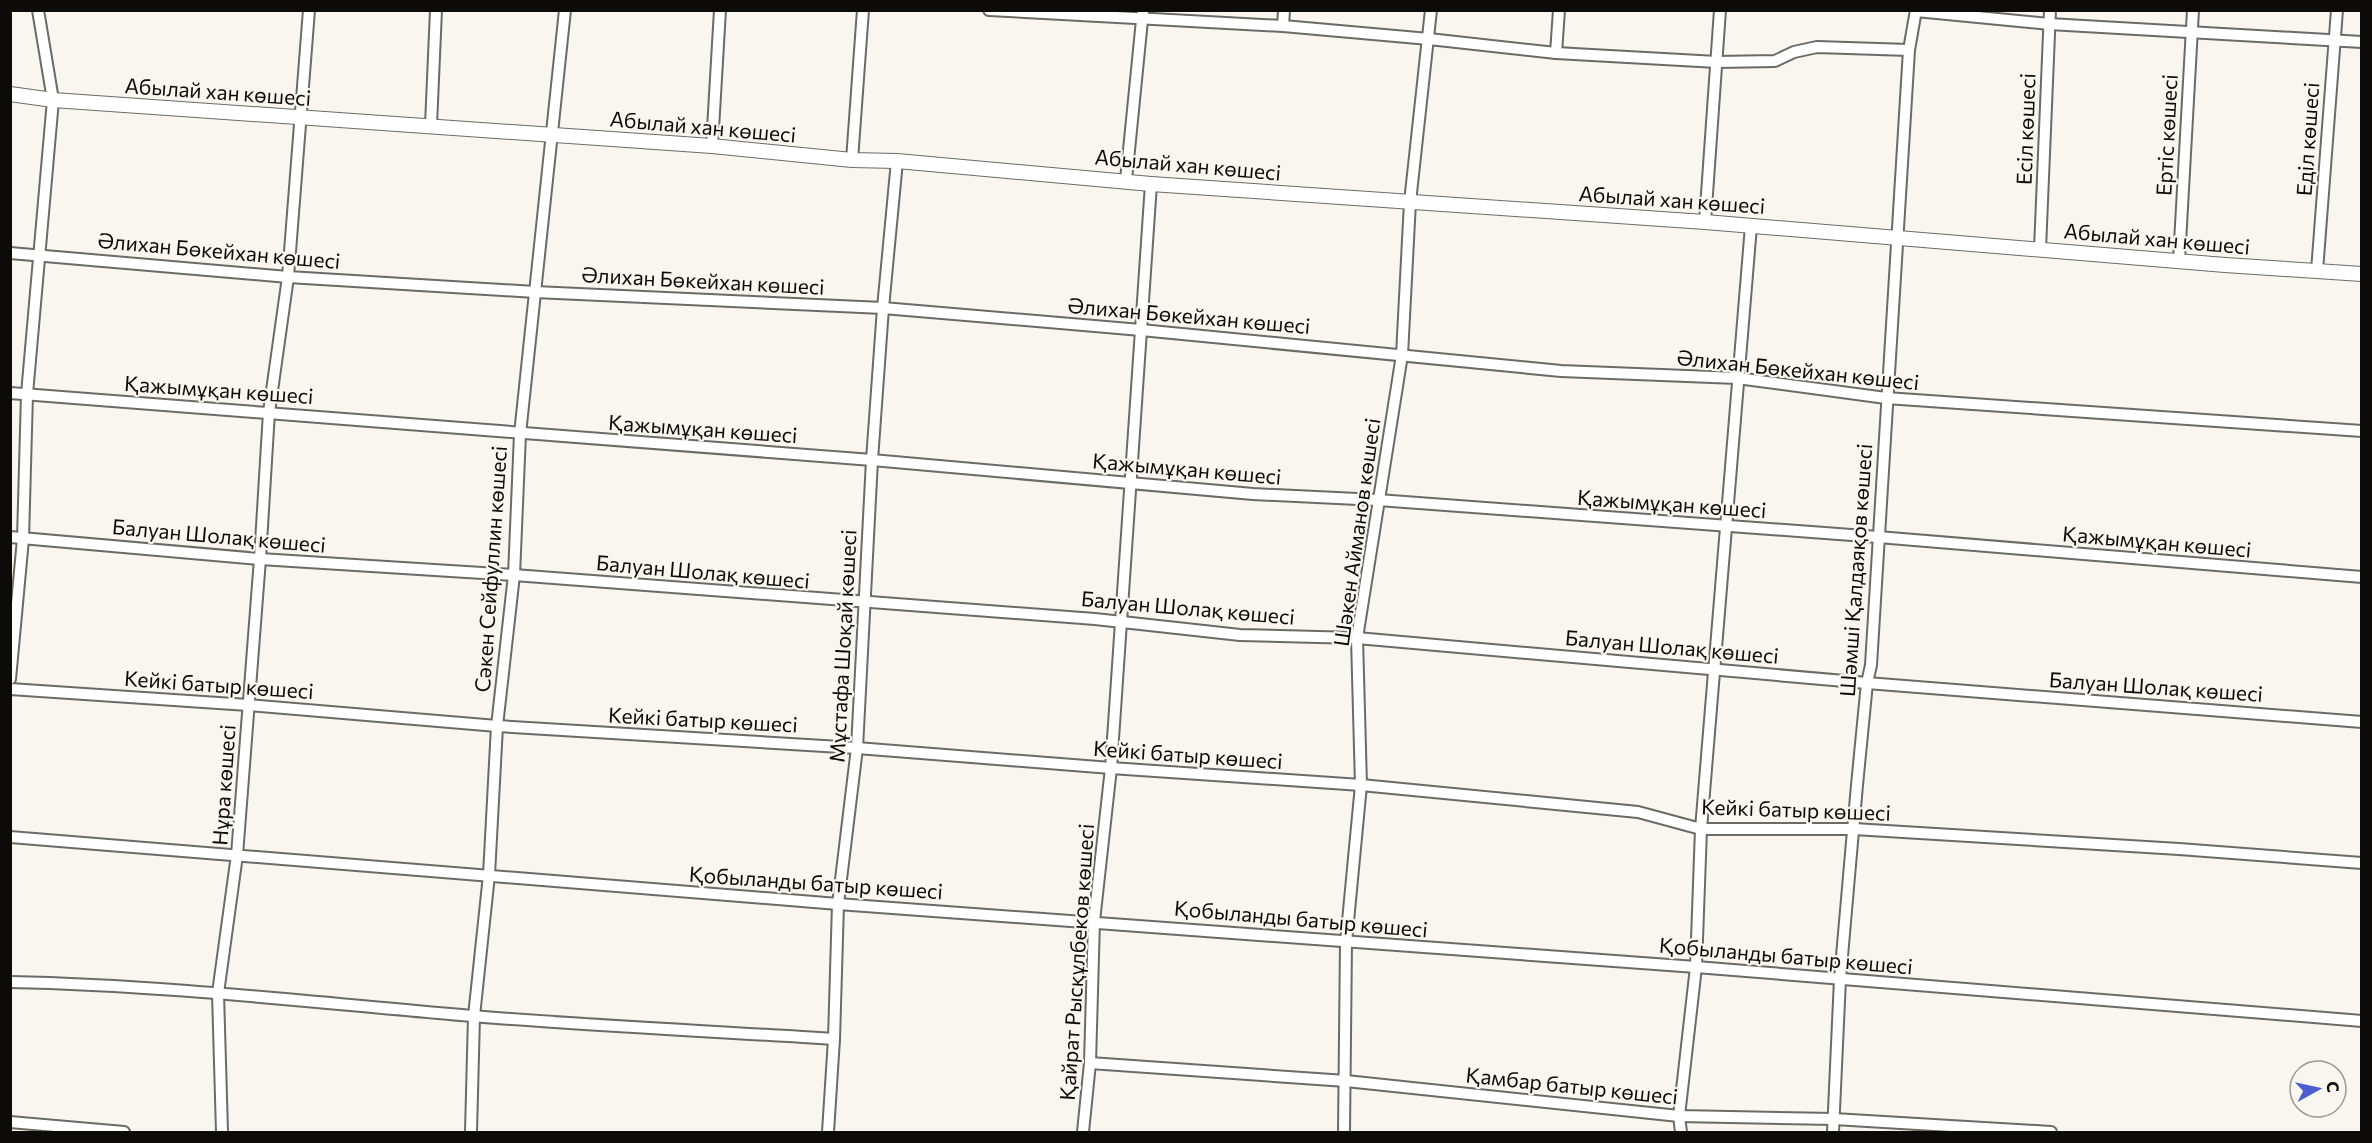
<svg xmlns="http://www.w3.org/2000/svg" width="2372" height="1143" font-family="Commissioner,sans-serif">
	<rect width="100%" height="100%" fill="#f8f6ef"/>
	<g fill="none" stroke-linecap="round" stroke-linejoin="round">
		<defs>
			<g id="minor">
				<polyline points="989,10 1283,26 1429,39 1556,53 1717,62 1775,61 1794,52 1817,47 1909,50"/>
				<polyline points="1916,11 2049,24 2362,42"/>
				<polyline points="1283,26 1284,10"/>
				<polyline points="1556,53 1559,10"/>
				<polyline points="431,125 436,10"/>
				<polyline points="712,146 720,10"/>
				<polyline points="852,160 863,10"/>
				<polyline points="1126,180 1143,10"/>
				<polyline points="1705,222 1720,10"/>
				<polyline points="2040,249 2050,10"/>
				<polyline points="10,253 288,277 535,292 883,308 1141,330 1561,371 1737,378 1886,398 2362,431"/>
				<polyline points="2179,261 2193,10"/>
				<polyline points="2317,271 2337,10"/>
				<polyline points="10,393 872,460 1253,494 1378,500 1878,537 2362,577"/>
				<polyline points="10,537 260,559 514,575 1095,619 1240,635 1357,638 1867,683 2362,722"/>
				<polyline points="10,679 23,539 27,394 53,100 38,10"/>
				<polyline points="10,689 248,705 497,726 857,748 1111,768 1361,785 1638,812 1701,829 1854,829 2179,849 2362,863"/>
				<polyline points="10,837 838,904 1696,967 2362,1021"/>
				<path d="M 10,982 C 165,985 318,1003 472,1016 C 592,1026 713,1031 834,1039"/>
				<polyline points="1090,1063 1346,1081 1679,1116 1834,1119 2051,1132"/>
				<polyline points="10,1122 124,1132"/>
				<polyline points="222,1132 218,993 237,855 260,559 269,412 288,277 309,10"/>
				<polyline points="471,1132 474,1016 489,875 497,726 514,575 520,434 565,10"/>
				<polyline points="828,1132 834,1039 838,904 857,748 872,460 883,308 897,161"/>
				<polyline points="1083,1132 1090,1063 1094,921 1111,768 1151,184"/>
				<polyline points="1344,1132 1346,942 1361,785 1357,638 1402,355 1410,202 1431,10"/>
				<polyline points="1681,1132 1679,1116 1696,967 1701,829 1751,226"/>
				<polyline points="1833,1132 1840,979 1857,785 1867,683 1871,665 1909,50 1916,10"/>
			</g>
			<polyline id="tertiary" points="10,94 53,100 712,146 852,160 897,161 1151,184 1705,222 2225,265 2362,274"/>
		</defs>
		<!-- minor casing -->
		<use href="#minor" stroke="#6c6a64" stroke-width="14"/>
		<!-- tertiary casing -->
		<use href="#tertiary" stroke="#6c6a64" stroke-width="16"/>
		<!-- minor -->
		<use href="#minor" stroke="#fff" stroke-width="10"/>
		<!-- tertiary -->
		<use href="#tertiary" stroke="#fff" stroke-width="14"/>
	</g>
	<g text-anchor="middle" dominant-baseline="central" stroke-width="4.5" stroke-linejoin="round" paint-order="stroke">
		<!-- street labels -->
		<g font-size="21" fill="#0c0b09" stroke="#f8f6ef">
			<text transform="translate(218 91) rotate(4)">Абылай хан көшесі</text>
			<text transform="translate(703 126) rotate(5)">Абылай хан көшесі</text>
			<text transform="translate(2025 129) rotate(-88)">Есіл көшесі</text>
			<text transform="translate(2166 135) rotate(-87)">Ертіс көшесі</text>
			<text transform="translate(2307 139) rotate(-86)">Еділ көшесі</text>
			<text transform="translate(1188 164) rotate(5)">Абылай хан көшесі</text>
			<text transform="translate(1672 199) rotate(4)">Абылай хан көшесі</text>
			<text transform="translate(2157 238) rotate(5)">Абылай хан көшесі</text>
			<text transform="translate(219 250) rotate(5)">Әлихан Бөкейхан көшесі</text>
			<text transform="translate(703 280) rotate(3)">Әлихан Бөкейхан көшесі</text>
			<text transform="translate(1189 315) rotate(5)">Әлихан Бөкейхан көшесі</text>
			<text transform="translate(1798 369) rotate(6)">Әлихан Бөкейхан көшесі</text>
			<text transform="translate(219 389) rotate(4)">Қажымұқан көшесі</text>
			<text transform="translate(703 428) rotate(4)">Қажымұқан көшесі</text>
			<text transform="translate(1187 468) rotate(5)">Қажымұқан көшесі</text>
			<text transform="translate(1672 503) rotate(4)">Қажымұқан көшесі</text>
			<text transform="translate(1356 532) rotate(-82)">Шәкен Айманов көшесі</text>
			<text transform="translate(219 535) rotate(5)">Балуан Шолақ көшесі</text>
			<text transform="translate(2157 541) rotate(5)">Қажымұқан көшесі</text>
			<text transform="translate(490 569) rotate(-86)">Сәкен Сейфуллин көшесі</text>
			<text transform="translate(1855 570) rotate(-86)">Шәмші Қалдаяқов көшесі</text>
			<text transform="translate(703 571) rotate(5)">Балуан Шолақ көшесі</text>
			<text transform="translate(1188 607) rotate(5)">Балуан Шолақ көшесі</text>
			<text transform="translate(842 646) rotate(-87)">Мұстафа Шоқай көшесі</text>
			<text transform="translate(1672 646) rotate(5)">Балуан Шолақ көшесі</text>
			<text transform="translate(219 684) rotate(4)">Кейкі батыр көшесі</text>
			<text transform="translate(2156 686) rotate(4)">Балуан Шолақ көшесі</text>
			<text transform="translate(703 719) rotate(3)">Кейкі батыр көшесі</text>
			<text transform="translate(1188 754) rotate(4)">Кейкі батыр көшесі</text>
			<text transform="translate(223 785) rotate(-86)">Нұра көшесі</text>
			<text transform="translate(1796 809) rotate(2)">Кейкі батыр көшесі</text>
			<text transform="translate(816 882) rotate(4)">Қобыланды батыр көшесі</text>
			<text transform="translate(1301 918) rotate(5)">Қобыланды батыр көшесі</text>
			<text transform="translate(1786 955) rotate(5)">Қобыланды батыр көшесі</text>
			<text transform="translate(1076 962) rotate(-86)">Қайрат Рысқұлбеков көшесі</text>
			<text transform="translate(1572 1085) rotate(6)">Қамбар батыр көшесі</text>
		</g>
	</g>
	<!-- border -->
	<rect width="2372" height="1143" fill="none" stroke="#0c0b09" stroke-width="24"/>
	<!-- north arrow -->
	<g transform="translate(2318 1089) rotate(82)"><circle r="28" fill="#f8f6ef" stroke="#9a9893" stroke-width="1.5"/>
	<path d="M0-4.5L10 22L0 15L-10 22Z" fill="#4c5cd1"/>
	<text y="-9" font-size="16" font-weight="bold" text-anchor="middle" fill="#0c0b09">С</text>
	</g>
</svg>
